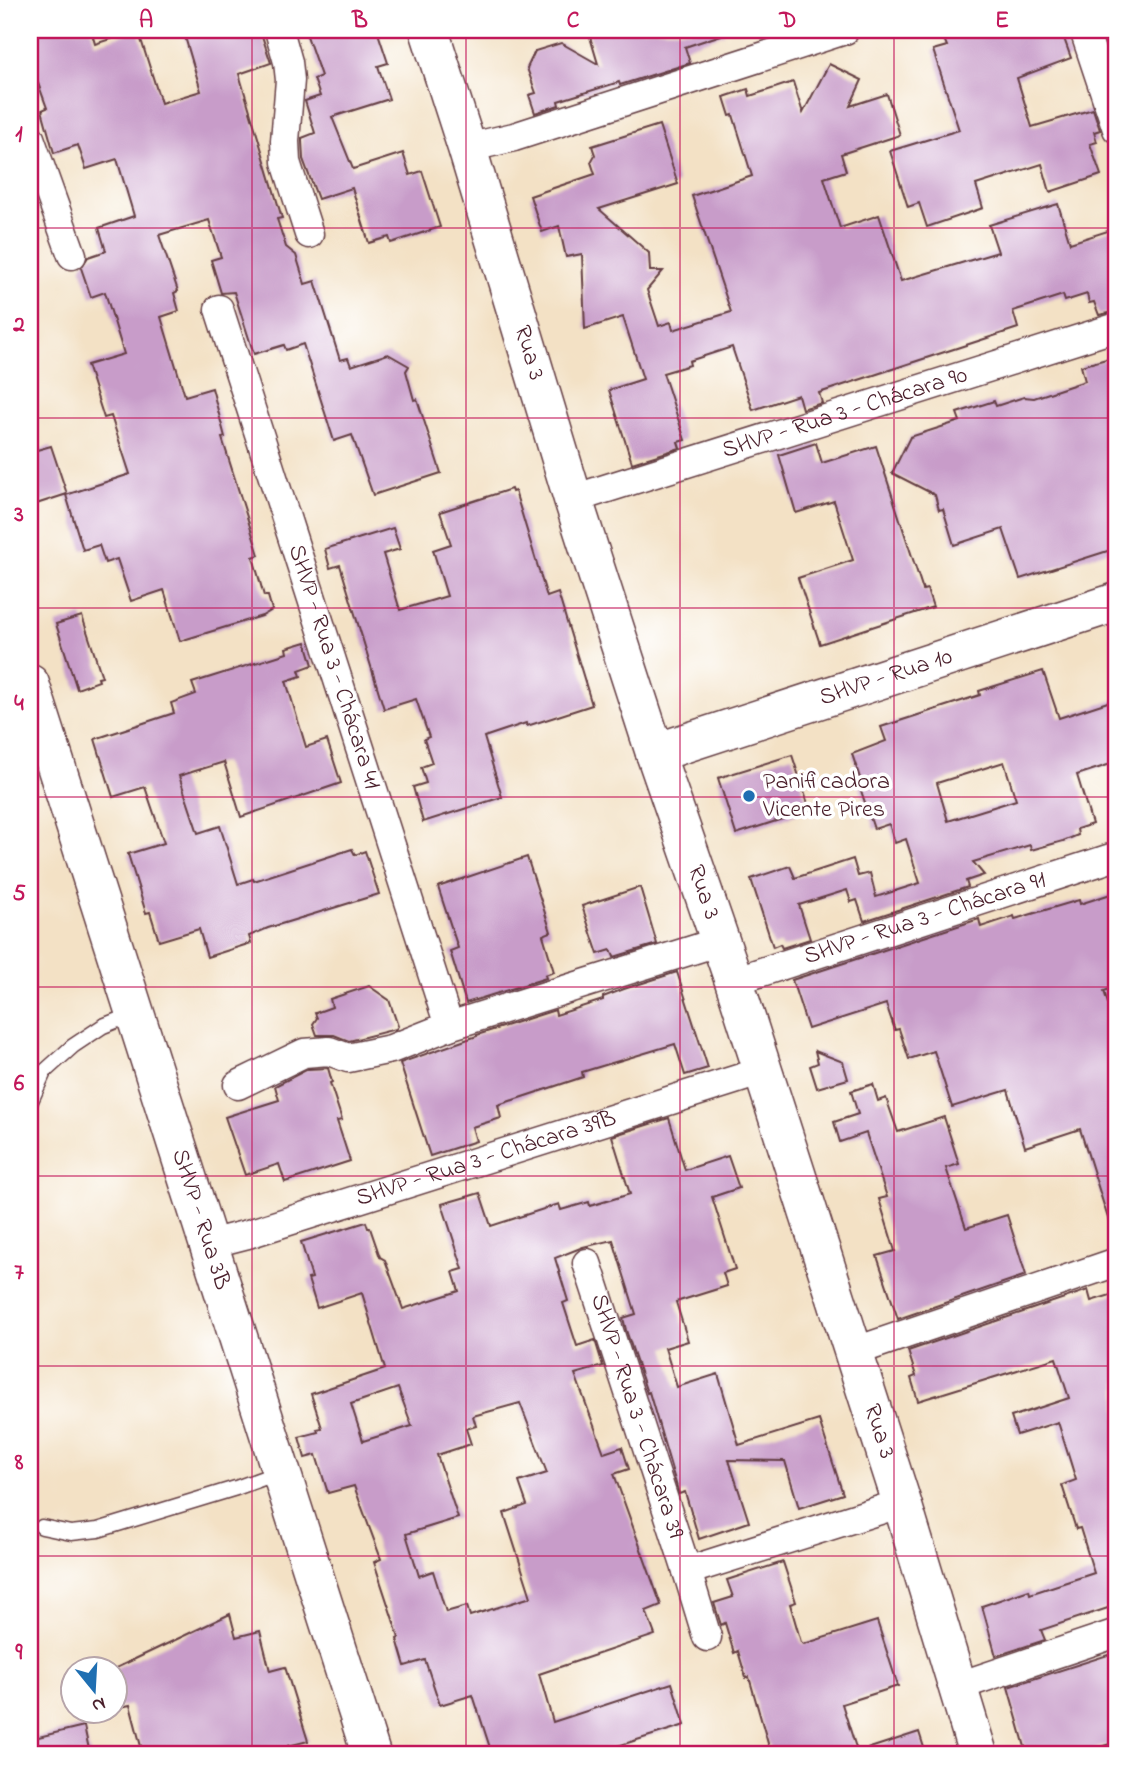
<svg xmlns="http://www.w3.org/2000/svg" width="1147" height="1784" font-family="'Indie Flower',sans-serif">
	<rect width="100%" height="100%" fill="#fff"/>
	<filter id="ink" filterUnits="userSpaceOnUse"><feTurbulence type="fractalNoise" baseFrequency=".0143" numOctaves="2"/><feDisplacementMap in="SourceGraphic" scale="14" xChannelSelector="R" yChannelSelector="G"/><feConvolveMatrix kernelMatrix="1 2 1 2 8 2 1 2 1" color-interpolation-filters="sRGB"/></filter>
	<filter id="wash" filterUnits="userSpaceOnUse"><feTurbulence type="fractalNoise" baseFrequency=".00686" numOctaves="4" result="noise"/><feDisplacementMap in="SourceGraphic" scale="28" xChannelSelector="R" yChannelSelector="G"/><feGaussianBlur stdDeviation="1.57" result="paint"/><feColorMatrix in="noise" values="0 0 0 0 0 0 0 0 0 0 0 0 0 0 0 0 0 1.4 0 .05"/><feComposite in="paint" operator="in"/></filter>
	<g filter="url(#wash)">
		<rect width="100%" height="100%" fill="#f3e1c5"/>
		<g id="blocks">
			<!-- building -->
			<g fill="#c89cc9" fill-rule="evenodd">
				<polygon points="30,30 91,30 95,44 138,30 161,103 201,91 183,30 260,30 271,63 239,74 282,218 277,219 286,247 296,255 305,284 315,281 340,360 348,358 351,366 388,354 409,366 406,371 414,400 417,399 441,473 373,495 352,435 334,441 303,344 286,350 284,345 254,354 234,292 221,293 211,260 221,257 209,220 159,235 178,291 174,293 179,311 161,317 185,396 212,388 225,437 222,438 259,555 253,557 264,596 268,596 272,610 262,616 180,641 164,590 131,601 117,559 105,563 99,545 83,550 66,495 130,474 111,416 104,418 87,365 124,354 105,292 91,297 81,268 88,257 106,251 99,228 134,216 117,159 86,169 78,145 54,153 42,110 47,108 30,61"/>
				<polygon points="305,30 377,30 388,63 378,66 389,99 332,117 353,169 403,153 410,175 422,171 440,227 391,243 389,237 369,243 352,188 318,199 303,159 302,141 302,138 315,133 305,101 320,96 314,79 321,76"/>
				<polygon points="588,30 723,30 724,34 685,47 690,63 620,85 619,82 558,101 559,105 535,113 529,95 536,93 527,68 535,51 561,43 598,64"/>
				<polygon points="984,30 1061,30 1071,58 1017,78 1032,127 1093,109 1100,130 1094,132 1097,142 1090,144 1101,175 1050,192 1042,164 976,185 983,208 927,227 919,203 908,207 890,151 959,130 933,50 947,46 944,39 965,32 965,35"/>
				<polygon points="829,64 862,80 850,106 887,94 900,135 841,154 846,171 824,178 840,228 879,215 901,281 998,252 989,225 1058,204 1070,243 1117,228 1117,311 1099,315 1094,302 1089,303 1087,294 1065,301 1063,295 1013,311 1018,328 819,393 822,403 802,409 798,395 753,410 732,347 689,361 690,365 663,373 685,440 678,442 680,448 632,463 609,390 643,379 623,317 585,329 582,254 566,257 559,226 542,232 530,196 595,174 591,162 595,155 592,146 659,125 678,184 599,209 649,253 650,271 663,271 647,290 659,326 671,322 673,330 731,312 692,196 752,176 733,115 730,116 724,97 748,89 750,96 793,82 803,113"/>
				<polygon points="1117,356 1117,548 1020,579 1003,529 954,545 943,509 939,510 935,495 892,473 910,437 960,421 957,413 994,401 996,406 1024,397 1034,398 1085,381 1081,366"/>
				<polygon points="816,443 822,463 876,446 923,590 927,589 933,607 820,644 798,578 853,560 834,501 796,513 779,455"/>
				<polygon points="51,446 67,494 30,506 30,452"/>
				<polygon points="511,489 512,492 515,491 547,597 558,593 592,705 527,726 526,723 484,737 502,797 423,822 413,787 426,783 421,767 432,763 424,739 429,737 416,699 384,709 340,565 330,568 325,549 393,528 400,549 383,554 400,610 447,596 433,550 451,544 440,512"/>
				<polygon points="82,616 102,677 98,678 99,681 77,689 56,624"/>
				<polygon points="306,642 313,665 299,670 301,676 286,681 306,747 327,740 341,783 241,817 224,762 179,776 198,833 220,826 238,884 253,879 254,881 352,849 355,855 365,851 379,894 268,928 249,936 251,943 207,957 199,929 159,941 150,912 146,913 128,854 164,843 145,787 113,797 95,739 174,713 171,703 196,694 192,683 287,653 286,648"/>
				<path d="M 1043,671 L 1059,718 L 1117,699 L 1117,762 L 1077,775 L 1092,824 L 1077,829 L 1078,835 L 1063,841 L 1031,850 L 1030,845 L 973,862 L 984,875 L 966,881 L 968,887 L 864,921 L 857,900 L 851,902 L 847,890 L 799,905 L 810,939 L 782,948 L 780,944 L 773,947 L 751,879 L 790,866 L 795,878 L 853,859 L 858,876 L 870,873 L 876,897 L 920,883 L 906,839 L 895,843 L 889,824 L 874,829 L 858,782 L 861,781 L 852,754 L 886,741 L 881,727 L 980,695 L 979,691 ZM 1004,762 L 1016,800 L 948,821 L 937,783 Z"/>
				<polygon points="792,755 810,810 736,834 718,778"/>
				<polygon points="527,857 551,932 543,935 554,972 545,975 546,978 466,1003 450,951 458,948 438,887"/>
				<polygon points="640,887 657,944 614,957 611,950 598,954 582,906"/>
				<polygon points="1117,892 1117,986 1104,991 1117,1031 1117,1230 1112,1231 1080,1129 1025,1147 1008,1090 952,1107 934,1051 909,1059 899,1029 895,1030 886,1004 808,1029 792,980 979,919 981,927 1014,916 1015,919 1079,900 1080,904"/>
				<polygon points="677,972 708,1068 685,1075 675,1044 582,1072 583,1077 498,1105 501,1118 472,1127 476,1141 430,1156 400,1063 477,1036 477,1035 555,1010 556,1015 603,1000 603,997 624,989"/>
				<polygon points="369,986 389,1000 398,1026 396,1029 349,1041 334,1035 317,1035 313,1024 317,1018 315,1013 332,1007 330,999"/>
				<polygon points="815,1051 843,1062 848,1079 817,1088 810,1066 818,1063"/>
				<polygon points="328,1068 332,1082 330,1083 342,1120 337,1121 350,1161 285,1182 279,1164 245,1175 225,1117 279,1100 275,1086 308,1069"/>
				<polygon points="873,1084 878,1101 886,1098 898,1132 944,1117 959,1164 946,1168 966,1228 1007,1215 1026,1275 898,1319 877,1256 895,1251 879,1199 887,1197 866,1133 840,1142 834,1122 858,1114 851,1091"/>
				<path d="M 669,1118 L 685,1170 L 728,1156 L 739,1188 L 712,1197 L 735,1269 L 723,1273 L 727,1286 L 676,1302 L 688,1341 L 665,1348 L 677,1387 L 718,1374 L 739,1445 L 819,1420 L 843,1494 L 799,1508 L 785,1461 L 729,1460 L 749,1522 L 699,1539 L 685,1492 L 679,1494 L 649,1392 L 647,1393 L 626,1330 L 623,1318 L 636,1314 L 613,1240 L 583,1247 L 555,1258 L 568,1301 L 563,1303 L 577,1346 L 595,1340 L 603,1366 L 575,1374 L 604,1453 L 622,1447 L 629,1469 L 614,1474 L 661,1605 L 646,1611 L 655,1635 L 539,1674 L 553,1722 L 672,1683 L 685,1725 L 592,1754 L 492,1754 L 473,1695 L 440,1705 L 425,1660 L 405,1666 L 397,1639 L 399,1638 L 374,1562 L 381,1559 L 354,1486 L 328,1493 L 316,1455 L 305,1458 L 299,1437 L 318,1432 L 317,1429 L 322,1428 L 311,1394 L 385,1369 L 362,1293 L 317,1308 L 308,1279 L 312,1278 L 301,1242 L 366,1222 L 368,1228 L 370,1228 L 380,1257 L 385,1260 L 403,1309 L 459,1291 L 453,1272 L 463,1269 L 442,1204 L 480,1193 L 491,1226 L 559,1204 L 561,1210 L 589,1202 L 590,1206 L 630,1194 L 612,1136 ZM 398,1388 L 412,1426 L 363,1441 L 351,1404 ZM 520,1403 L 547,1473 L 519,1482 L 527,1505 L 504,1513 L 531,1597 L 470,1616 L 467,1606 L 446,1612 L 433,1571 L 419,1576 L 406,1534 L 458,1518 L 437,1455 L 471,1444 L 466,1429 L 476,1426 L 473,1416 Z"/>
				<polygon points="1088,1290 1091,1301 1117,1293 1117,1605 1041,1630 1045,1640 996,1656 982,1606 1029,1590 1030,1594 1094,1573 1080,1528 1076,1529 1062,1485 1076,1480 1058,1422 1017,1435 1011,1417 1069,1398 1056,1358 918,1401 911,1378 916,1376 908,1351"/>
				<polygon points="783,1562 796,1602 790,1604 801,1642 804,1644 877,1621 898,1686 842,1704 858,1754 771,1754 749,1677 746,1678 738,1651 734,1653 725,1623 721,1625 714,1603 733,1597 727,1580"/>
				<polygon points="230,1614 236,1637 260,1631 270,1671 285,1667 308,1741 288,1746 291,1754 143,1754 130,1705 116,1708 116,1668"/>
				<polygon points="1117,1652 1117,1742 1079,1754 1027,1754 1008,1687"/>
				<polygon points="84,1726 90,1754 30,1754 30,1739"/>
				<polygon points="919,1732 926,1754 865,1754 864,1750"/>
			</g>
		</g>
	</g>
	<g filter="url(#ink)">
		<use href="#blocks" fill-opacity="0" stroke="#633c42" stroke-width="2"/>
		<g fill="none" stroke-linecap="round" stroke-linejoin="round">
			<defs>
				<g id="lane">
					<polyline points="30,1103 44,1072 73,1046 103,1026 133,1014"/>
					<polyline points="42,1527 71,1533 98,1530 236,1488 280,1472"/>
				</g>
				<g id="street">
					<polyline points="279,30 288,62 290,80 285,141 286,162 309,234"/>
					<polyline points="1084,30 1117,129"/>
					<polyline points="30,138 72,255"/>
					<polyline points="467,148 514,137 845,30"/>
					<path id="s1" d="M 219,309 L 449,1026"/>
					<path id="s2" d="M 573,499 L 1117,327"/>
					<path id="s3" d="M 734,981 L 1117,856"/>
					<polyline points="238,1085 304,1053 329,1051 348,1058 391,1049 449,1026 721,941"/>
					<path id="s4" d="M 209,1244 L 248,1234 L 763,1071"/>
					<path id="s5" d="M 587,1263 L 687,1571 L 902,1503"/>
					<polyline points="853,1352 1117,1262"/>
					<polyline points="687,1571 707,1637"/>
					<polyline points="956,1687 1117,1633"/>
				</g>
				<g id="secondary">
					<path id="s6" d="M 429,30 L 467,148 L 573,499 L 655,753 L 734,981 L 902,1503 L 978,1754"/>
					<path id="s7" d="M 30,684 L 371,1754"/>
					<path id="s8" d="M 655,753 L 1117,602"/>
				</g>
			</defs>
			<!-- lane casing -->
			<use href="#lane" stroke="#633c42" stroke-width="17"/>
			<!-- street casing -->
			<use href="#street" stroke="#633c42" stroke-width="31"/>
			<!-- secondary casing -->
			<use href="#secondary" stroke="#633c42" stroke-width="41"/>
			<!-- lane -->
			<use href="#lane" stroke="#fff" stroke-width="14"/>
			<!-- street -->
			<use href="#street" stroke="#fff" stroke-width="28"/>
			<!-- secondary -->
			<use href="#secondary" stroke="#fff" stroke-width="38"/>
		</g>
	</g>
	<!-- grid -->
	<path fill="none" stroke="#c2185b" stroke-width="2" stroke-opacity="0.55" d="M 252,30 L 252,1754M 466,30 L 466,1754M 680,30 L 680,1754M 894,30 L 894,1754M 30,228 L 1117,228M 30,418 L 1117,418M 30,608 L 1117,608M 30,797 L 1117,797M 30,987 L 1117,987M 30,1176 L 1117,1176M 30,1366 L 1117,1366M 30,1556 L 1117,1556"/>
	<!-- markers -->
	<circle fill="#1f6fb2" stroke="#fff" stroke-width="2.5" cx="749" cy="796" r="7"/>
	<g text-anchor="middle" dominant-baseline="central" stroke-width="7" stroke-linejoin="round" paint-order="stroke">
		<!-- street labels -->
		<g font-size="24" fill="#4a1f2b" stroke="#fff">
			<text stroke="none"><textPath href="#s6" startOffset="338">Rua 3</textPath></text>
			<text stroke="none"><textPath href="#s2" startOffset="285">SHVP - Rua 3 - Chácara 90</textPath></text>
			<text stroke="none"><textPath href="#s1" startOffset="376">SHVP - Rua 3 - Chácara 41</textPath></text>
			<text stroke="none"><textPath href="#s8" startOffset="243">SHVP - Rua 10</textPath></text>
			<text stroke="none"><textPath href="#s6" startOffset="905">Rua 3</textPath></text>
			<text stroke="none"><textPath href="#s3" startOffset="201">SHVP - Rua 3 - Chácara 91</textPath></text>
			<text stroke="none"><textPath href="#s4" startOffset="290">SHVP - Rua 3 - Chácara 39B</textPath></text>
			<text stroke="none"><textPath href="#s7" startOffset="562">SHVP - Rua 3B</textPath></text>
			<text stroke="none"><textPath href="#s5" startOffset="161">SHVP - Rua 3 - Chácara 39</textPath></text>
			<text stroke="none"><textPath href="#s6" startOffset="1472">Rua 3</textPath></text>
		</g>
		<!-- poi labels -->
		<g font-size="24" fill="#4a1f2b" stroke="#fff" text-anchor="start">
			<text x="763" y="782">Panificadora<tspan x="763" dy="28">Vicente Pires</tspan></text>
		</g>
	</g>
	<!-- margin -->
	<rect width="1147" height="1784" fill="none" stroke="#fff" stroke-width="77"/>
	<!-- north arrow -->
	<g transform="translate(94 1690) rotate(162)"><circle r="33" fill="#ffffff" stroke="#b7a5aa" stroke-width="2"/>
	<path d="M0-5L12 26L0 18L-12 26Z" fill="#1f6fb2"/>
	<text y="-10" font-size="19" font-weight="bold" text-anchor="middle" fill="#4a1f2b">N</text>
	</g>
	<rect x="38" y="38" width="1070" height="1708" fill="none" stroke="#c2185b" stroke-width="2.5"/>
	<g font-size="23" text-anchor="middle" font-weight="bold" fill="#c2185b">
		<text x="146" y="27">A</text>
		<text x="360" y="27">B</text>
		<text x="573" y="27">C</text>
		<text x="788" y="27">D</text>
		<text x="1002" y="27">E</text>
		<text x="19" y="141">1</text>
		<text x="19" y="331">2</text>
		<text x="19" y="521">3</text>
		<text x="19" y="710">4</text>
		<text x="19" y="900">5</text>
		<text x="19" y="1090">6</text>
		<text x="19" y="1279">7</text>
		<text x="19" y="1469">8</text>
		<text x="19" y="1659">9</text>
	</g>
</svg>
